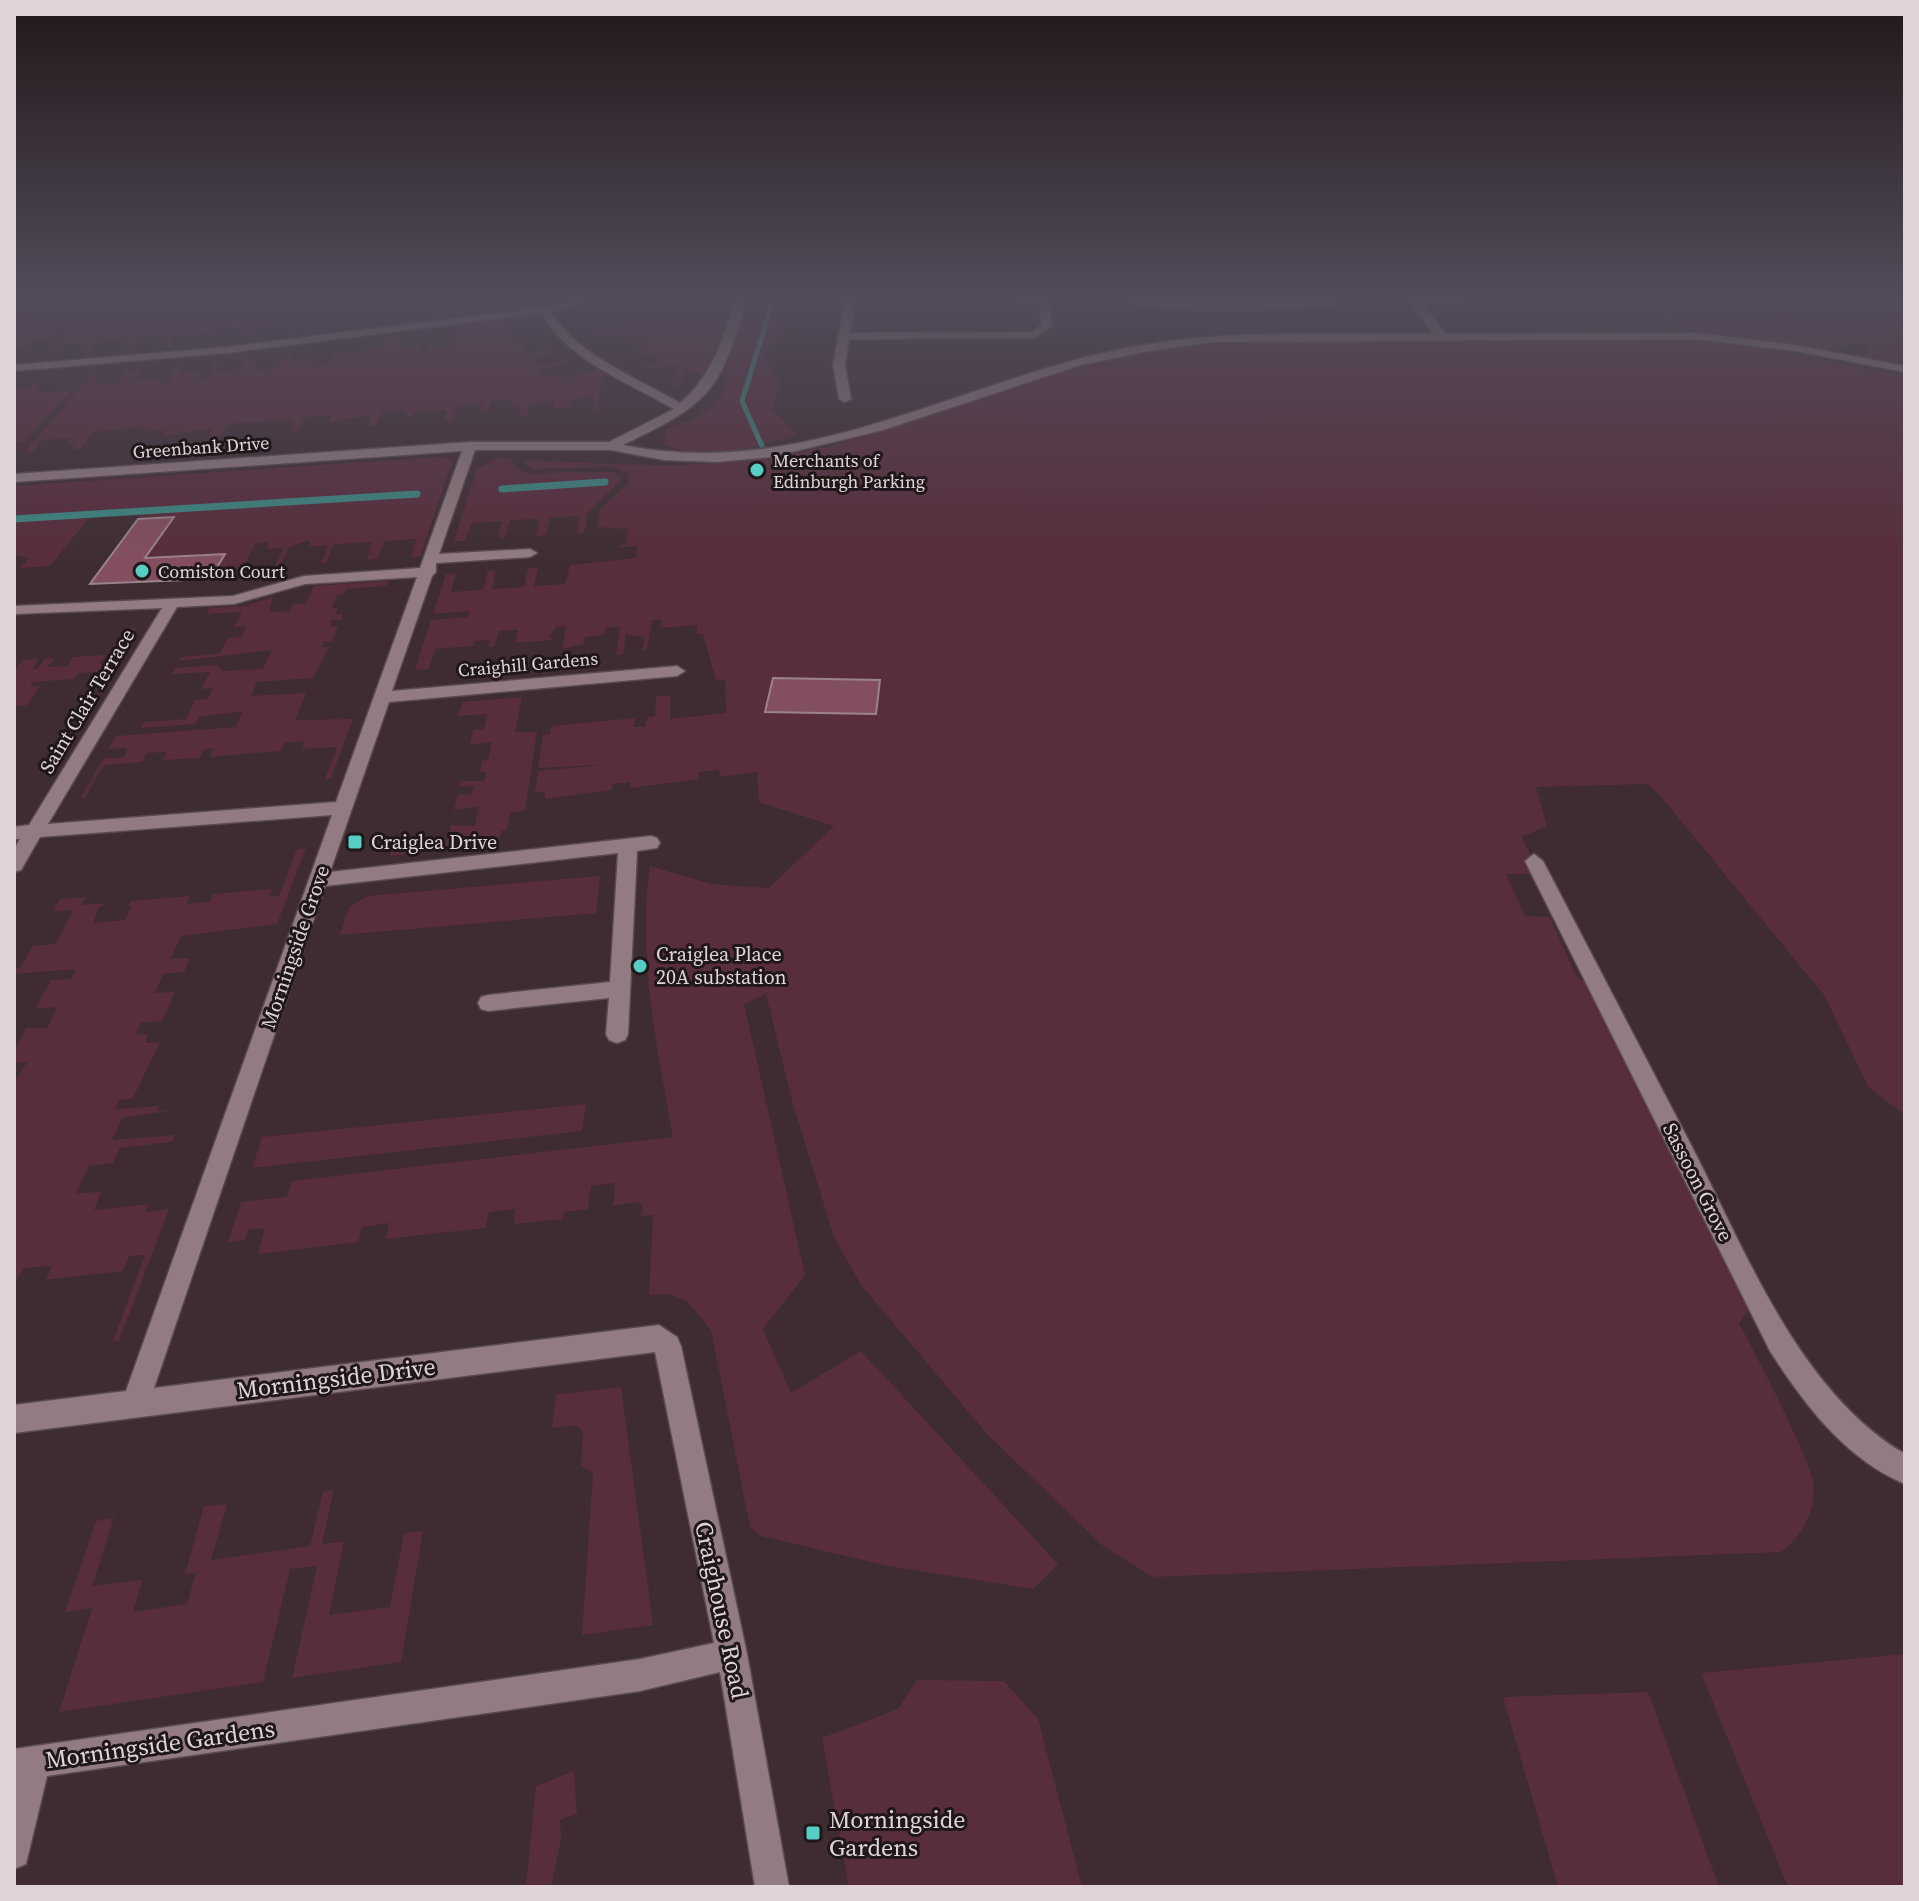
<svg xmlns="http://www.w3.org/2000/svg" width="1919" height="1901" font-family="'Source Serif 4',serif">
	<rect width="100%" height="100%" fill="#3e2c31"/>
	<!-- green -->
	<g fill="#582d3c">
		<polygon points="76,297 89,297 86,307 116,304 120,297 133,297 133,299 518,297 503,298 492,307 490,299 469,302 460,311 458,301 389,312 330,314 329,327 325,328 325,323 318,323 318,318 293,321 291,332 286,332 287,322 253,326 250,337 241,333 247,327 227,329 225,325 215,328 210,341 206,342 209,332 187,333 187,330 176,331 170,346 167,346 168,341 162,342 170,335 137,338 131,349 126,350 129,345 122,346 131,339 98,341 90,353 86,353 89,347 84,348 88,341 63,343 50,352 78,323 64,323 49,339 32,340 14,355 26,342 14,350 14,300 65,301"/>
		<path d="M 615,297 L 646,302 L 654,297 L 789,297 L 783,336 L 763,354 L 779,382 L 772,410 L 797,434 C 758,447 702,464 663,443 L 667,429 C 693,418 725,411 726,377 L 686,371 L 677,388 L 668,382 L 680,376 L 675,373 L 681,371 L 677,367 L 681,363 L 648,370 L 644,368 L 663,360 L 650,354 L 624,358 L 643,351 L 635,344 L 667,335 L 664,332 L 608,348 L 627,342 L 623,338 L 632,335 L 626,330 L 608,337 L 591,336 L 622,325 L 614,319 L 580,327 L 600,320 L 593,314 L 559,316 Z"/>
		<polygon points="1623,297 1905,297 1905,342 1849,344 1830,350 1700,332"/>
		<polygon points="505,319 506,324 503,326 516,341 540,340 520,346 528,354 550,348 554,352 533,358 542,365 564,359 569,363 539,371 540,376 573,377 597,369 608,376 602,377 597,411 593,411 595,400 591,396 570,401 569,407 554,408 554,402 530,404 527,416 519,416 521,405 511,405 512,400 491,401 488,412 481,412 483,403 458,405 452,421 444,421 447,410 414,412 412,417 405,417 406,412 402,409 381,414 376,426 367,426 371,415 329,422 331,415 305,417 298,431 290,432 295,420 227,424 220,437 206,440 213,428 163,436 165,431 153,429 142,433 145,427 93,432 80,449 71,450 76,443 68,443 71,438 42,440 32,452 24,453 92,374 98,373 93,384 119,382 125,371 142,369 136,380 163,378 158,386 166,385 179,364 182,364 177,374 202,372 199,380 207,380 216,361 220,360 218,373 242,367 245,358 256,356 255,371 280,366 281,358 288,357 292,352 291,361 316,358 315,365 331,362 332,355 383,349 383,340 398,338 399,347 419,345 419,354 429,353 429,340 435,339 434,348 451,346 451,341 459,339 458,331 463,330 462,325"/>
		<path d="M 1515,339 L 1723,341 L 1905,376 L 1905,1115 L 1869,1088 L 1824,995 L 1658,793 L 1648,784 L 1536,787 L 1547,826 L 1521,837 L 1541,874 L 1506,874 L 1525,916 L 1550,917 L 1576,976 L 1586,983 L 1749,1310 L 1739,1323 C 1753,1349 1815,1467 1814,1488 C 1813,1517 1802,1535 1781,1552 L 1153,1577 L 1102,1545 L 988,1435 L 861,1285 L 834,1237 L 792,1101 L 766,994 L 744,1004 L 805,1275 L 763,1329 L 791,1393 L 861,1351 L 1058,1564 L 1033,1589 L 888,1566 L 761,1536 L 750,1527 L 711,1330 L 687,1301 L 669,1294 L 649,1295 L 653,1215 L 641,1216 L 643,1206 L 637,1202 L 613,1206 L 615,1183 L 591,1186 L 588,1209 L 564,1212 L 563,1219 L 514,1224 L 515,1209 L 489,1212 L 485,1228 L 386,1239 L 389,1223 L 362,1227 L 358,1242 L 258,1254 L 265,1228 L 248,1230 L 245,1240 L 228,1242 L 241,1202 L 287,1197 L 292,1181 L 673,1137 C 657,1048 637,956 650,866 L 711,884 L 769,888 L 834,826 L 759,802 L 757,772 L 720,777 L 719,770 L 699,772 L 699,779 L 631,788 L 630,782 L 613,784 L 612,790 L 545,799 L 545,793 L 535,791 L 538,771 L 602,765 L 538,768 L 543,735 L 550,734 L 551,726 L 635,718 L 634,727 L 645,727 L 648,717 L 655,716 L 656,696 L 670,696 L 670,719 L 726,713 L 725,680 L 716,680 L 703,634 L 697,634 L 697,625 L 660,628 L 661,620 L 652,620 L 647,649 L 643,650 L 644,637 L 626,634 L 623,654 L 616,655 L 620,627 L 605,628 L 604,635 L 585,637 L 584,644 L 562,649 L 566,626 L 556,627 L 549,637 L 554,640 L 515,643 L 518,630 L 499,631 L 494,647 L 488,647 L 489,640 L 475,641 L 473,646 L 435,649 L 429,669 L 415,670 L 431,620 L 468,617 L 469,611 L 433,614 L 446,574 L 456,573 L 451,592 L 483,590 L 488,571 L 496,570 L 492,589 L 524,587 L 528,568 L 538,567 L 534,586 L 565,584 L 570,565 L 636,558 L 637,546 L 614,548 L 626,544 L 628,529 L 597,527 L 600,510 L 628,483 L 628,473 L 613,467 L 533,469 L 523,463 L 530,460 C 634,466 742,472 844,442 C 942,413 1039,370 1140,352 C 1258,331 1394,340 1515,339 Z"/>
		<polygon points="1905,345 1905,366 1866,358 1866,346"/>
		<polygon points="44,377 35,393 72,390 14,453 22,442 14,442 14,390 29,389"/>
		<polygon points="439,457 453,460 420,557 411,557 416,539 385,541 377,559 367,560 372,542 334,544 326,563 321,563 329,545 310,546 310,540 289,547 280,566 275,566 284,548 267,549 268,542 255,544 242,569 217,568 224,554 145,558 173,518 138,519 140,515 89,518 50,566 20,568 29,558 14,555 14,486"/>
		<polygon points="498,458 511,459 517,469 526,473 610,472 620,475 621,480 588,513 584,533 577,533 580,516 550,518 546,535 536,536 540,519 510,520 504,538 498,538 502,521 472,523 465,541 454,541 477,469"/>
		<polygon points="388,581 386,586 346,589 344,594 337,595 332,608 338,608 336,614 343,614 341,620 332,620 330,626 338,626 332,641 324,642 322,647 329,647 313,678 257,682 251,696 306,693 295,720 353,719 331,778 325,779 337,747 302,749 304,741 285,743 281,751 210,757 213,748 204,749 199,758 163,760 167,752 147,753 142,762 104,765 85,798 80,799 103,759 124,757 128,748 108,749 116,736 236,727 243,711 199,717 195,724 141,728 144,722 186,719 195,700 208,699 213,688 201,689 210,672 171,674 175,668 216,665 224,671 263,669 272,650 179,661 181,657 219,654 228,638 241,637 246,626 234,627 242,612 206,614 210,608 246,606 273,597 269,612 290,611 293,604 306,603 314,586"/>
		<polygon points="131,628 137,628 110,671 79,673 74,679 33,682 30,687 40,686 27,705 14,706 14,670 23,660 38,659 33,669 37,669 44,659 55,658 48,667 68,666 73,657 106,655 99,664 109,664"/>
		<polygon points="522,697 515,732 537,732 525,811 510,813 507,830 501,831 499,842 390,856 392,848 446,843 451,825 475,826 479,806 454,810 458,795 472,794 474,786 460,787 461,781 484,781 486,772 480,772 482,761 488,760 492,742 470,745 473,730 484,729 488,714 458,716 462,702"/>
		<polygon points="306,848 277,924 181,936 170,959 190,958 184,972 163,974 155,993 175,992 162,1021 141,1023 136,1034 148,1034 145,1043 160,1042 133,1098 119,1100 115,1109 159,1106 157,1111 173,1110 122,1118 112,1140 175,1135 172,1142 120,1148 113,1163 89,1166 76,1193 101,1192 94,1210 148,1204 145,1212 169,1209 119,1341 113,1341 145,1255 129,1256 123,1271 46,1280 52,1266 24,1268 14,1284 14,1083 27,1062 14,1063 14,1051 26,1028 47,1028 57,1007 35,1009 51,980 71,979 76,969 14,974 14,969 20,968 33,946 55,944 72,913 70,910 53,911 60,899 86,897 82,905 107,903 99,908 93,923 125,920 132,905 128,905 131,901 190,896 187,904 210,902 213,894 272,889 269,897 279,896 297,849"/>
		<polygon points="600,876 596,913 340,935 349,907 368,896"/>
		<polygon points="586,1104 582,1131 252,1168 262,1137"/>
		<polygon points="621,1387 653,1625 582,1635 593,1473 581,1465 583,1432 576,1425 552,1428 556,1395"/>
		<polygon points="334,1489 322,1544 344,1542 329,1615 390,1607 404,1533 423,1531 401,1662 292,1678 317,1566 290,1569 263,1682 59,1712 92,1608 65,1612 96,1521 114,1518 92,1586 142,1580 133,1612 187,1604 196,1573 185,1574 204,1506 227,1504 211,1560 310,1546 323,1492"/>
		<polygon points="1905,1654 1905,1887 1788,1887 1701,1673"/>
		<polygon points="917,1680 1004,1681 1038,1719 1082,1887 849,1887 822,1738 898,1709"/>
		<polygon points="1648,1692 1719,1887 1558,1887 1503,1697"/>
		<polygon points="574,1771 577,1814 560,1820 561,1839 551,1887 526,1887 536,1786"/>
	</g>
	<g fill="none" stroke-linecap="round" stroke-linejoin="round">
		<!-- stream-far1 -->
		<polyline stroke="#3c8881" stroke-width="5" points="762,446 742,401 774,297"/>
		<!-- stream -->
		<g stroke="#3c8881" stroke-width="7">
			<polyline points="502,489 605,482"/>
			<polyline points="14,519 417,494"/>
		</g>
	</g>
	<!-- building -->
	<g fill="#844e61" stroke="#9a848a" stroke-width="2">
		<polygon points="174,517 145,558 225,554 210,579 90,584 138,519"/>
		<polygon points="773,678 880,680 876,714 765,712"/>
	</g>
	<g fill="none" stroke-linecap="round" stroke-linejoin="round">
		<defs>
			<g id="minor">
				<path d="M 592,297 L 609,297 L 551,312 C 575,354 639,379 680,403 C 713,376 723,336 738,297 L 748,297 C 737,327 729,369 706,393 C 684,417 652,430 623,445 C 801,481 952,384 1121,349 C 1224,328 1330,335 1434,334 L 1407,297 L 1557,298 L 1552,301 L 1421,302 L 1445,334 L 1697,333 L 1795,345 L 1905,366 L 1905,372 L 1795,351 L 1697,339 L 1212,342 L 1144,352 L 1081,365 L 883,430 L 771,457 L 717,462 L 664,460 L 611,450 L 475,450 L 439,554 L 530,549 L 537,553 L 530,557 L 436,563 L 436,572 L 432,576 L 392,691 L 677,666 L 685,671 L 677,676 L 389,702 L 330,872 L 651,836 L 657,838 L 660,843 L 657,848 L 637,851 L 628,1034 L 625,1040 L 617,1043 L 609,1040 L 606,1034 L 609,998 L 488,1011 L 481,1009 L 478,1003 L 481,997 L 488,995 L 610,982 L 618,853 L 325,886 L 154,1388 L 659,1325 L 677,1337 L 681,1346 L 747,1654 L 789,1887 L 755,1887 L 720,1672 L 640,1691 L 47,1776 L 26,1864 L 14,1869 L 14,1749 L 640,1659 L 714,1643 L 655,1352 L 14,1433 L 14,1405 L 126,1391 L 332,815 L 40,837 L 21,870 L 14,872 L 14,849 L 20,839 L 14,839 L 14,827 L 29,825 L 162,608 L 14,614 L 14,606 L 233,596 L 304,576 L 420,568 L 462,451 L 14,482 L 14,474 L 470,442 L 609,442 L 674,409 C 629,383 567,360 542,313 L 227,353 L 14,371 L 14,365 L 227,347 L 545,307 ZM 417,577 L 336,802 L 48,824 L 177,607 L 234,604 L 305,584 Z"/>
				<path d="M 846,297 L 1048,297 L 1052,326 L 1034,338 L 849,339 L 845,365 L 851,399 L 845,402 L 839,399 L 833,365 ZM 855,302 L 1039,303 L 1042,325 L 1032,332 L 850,333 Z"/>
				<path d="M 1116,297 L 1129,297 L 1139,301 L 1287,303 L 1345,297 L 1336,305 C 1296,309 1143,317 1116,297 Z"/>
				<path d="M 1534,854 L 1543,861 C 1592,955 1641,1049 1690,1143 C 1745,1249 1798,1391 1905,1454 L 1905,1484 C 1845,1459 1804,1404 1770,1351 L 1525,861 Z"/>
			</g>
		</defs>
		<!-- minor casing -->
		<use href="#minor" stroke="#594a4e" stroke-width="3"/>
		<!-- minor -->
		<use href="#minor" fill="#927c82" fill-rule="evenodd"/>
	</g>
	<!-- sky -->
	<linearGradient id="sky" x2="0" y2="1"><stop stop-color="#22181b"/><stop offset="0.53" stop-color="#524b5a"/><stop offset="1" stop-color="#524b5a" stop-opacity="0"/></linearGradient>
	<rect width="1919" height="563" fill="url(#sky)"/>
	<!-- markers -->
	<g fill="#56cec3" stroke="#1f1719" stroke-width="3">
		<circle cx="757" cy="470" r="8"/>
		<circle cx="142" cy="571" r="8"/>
		<rect x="347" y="834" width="16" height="16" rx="4"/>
		<circle cx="640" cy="966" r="8"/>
		<rect x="805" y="1825" width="16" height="16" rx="4"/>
	</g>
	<g text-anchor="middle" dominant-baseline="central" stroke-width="6" stroke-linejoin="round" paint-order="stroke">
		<!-- far-street labels -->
		<g font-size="18" fill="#e0d4d8" stroke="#1f1719">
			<text transform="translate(201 447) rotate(-4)">Greenbank Drive</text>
			<text transform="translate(528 664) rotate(-5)">Craighill Gardens</text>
		</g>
		<!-- far-poi labels -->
		<g font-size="18" fill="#e0d4d8" stroke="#1f1719" text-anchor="start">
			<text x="773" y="460">Merchants of<tspan x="773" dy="21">Edinburgh Parking</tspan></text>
			<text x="158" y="571">Comiston Court</text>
		</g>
		<!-- street labels -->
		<g font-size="20" fill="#e0d4d8" stroke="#1f1719">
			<text transform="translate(87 701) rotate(-59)">Saint Clair Terrace</text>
			<text transform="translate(295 947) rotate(-71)">Morningside Grove</text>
			<text transform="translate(1698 1182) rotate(63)">Sassoon Grove</text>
		</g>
		<!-- poi labels -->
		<g font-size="20" fill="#e0d4d8" stroke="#1f1719" text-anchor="start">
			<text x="371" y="842">Craiglea Drive</text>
			<text x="656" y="954">Craiglea Place<tspan x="656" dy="23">20A substation</tspan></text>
		</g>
		<!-- near-street labels -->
		<g font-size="24" fill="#e0d4d8" stroke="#1f1719">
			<text transform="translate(336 1378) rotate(-7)">Morningside Drive</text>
			<text transform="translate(722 1610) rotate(78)">Craighouse Road</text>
			<text transform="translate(160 1744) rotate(-8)">Morningside Gardens</text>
		</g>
		<!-- near-poi labels -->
		<g font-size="24" fill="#e0d4d8" stroke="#1f1719" text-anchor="start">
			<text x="829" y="1819">Morningside<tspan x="829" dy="28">Gardens</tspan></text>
		</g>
	</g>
	<!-- border -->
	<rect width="1919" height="1901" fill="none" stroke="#e0d4d8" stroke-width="32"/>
</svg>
